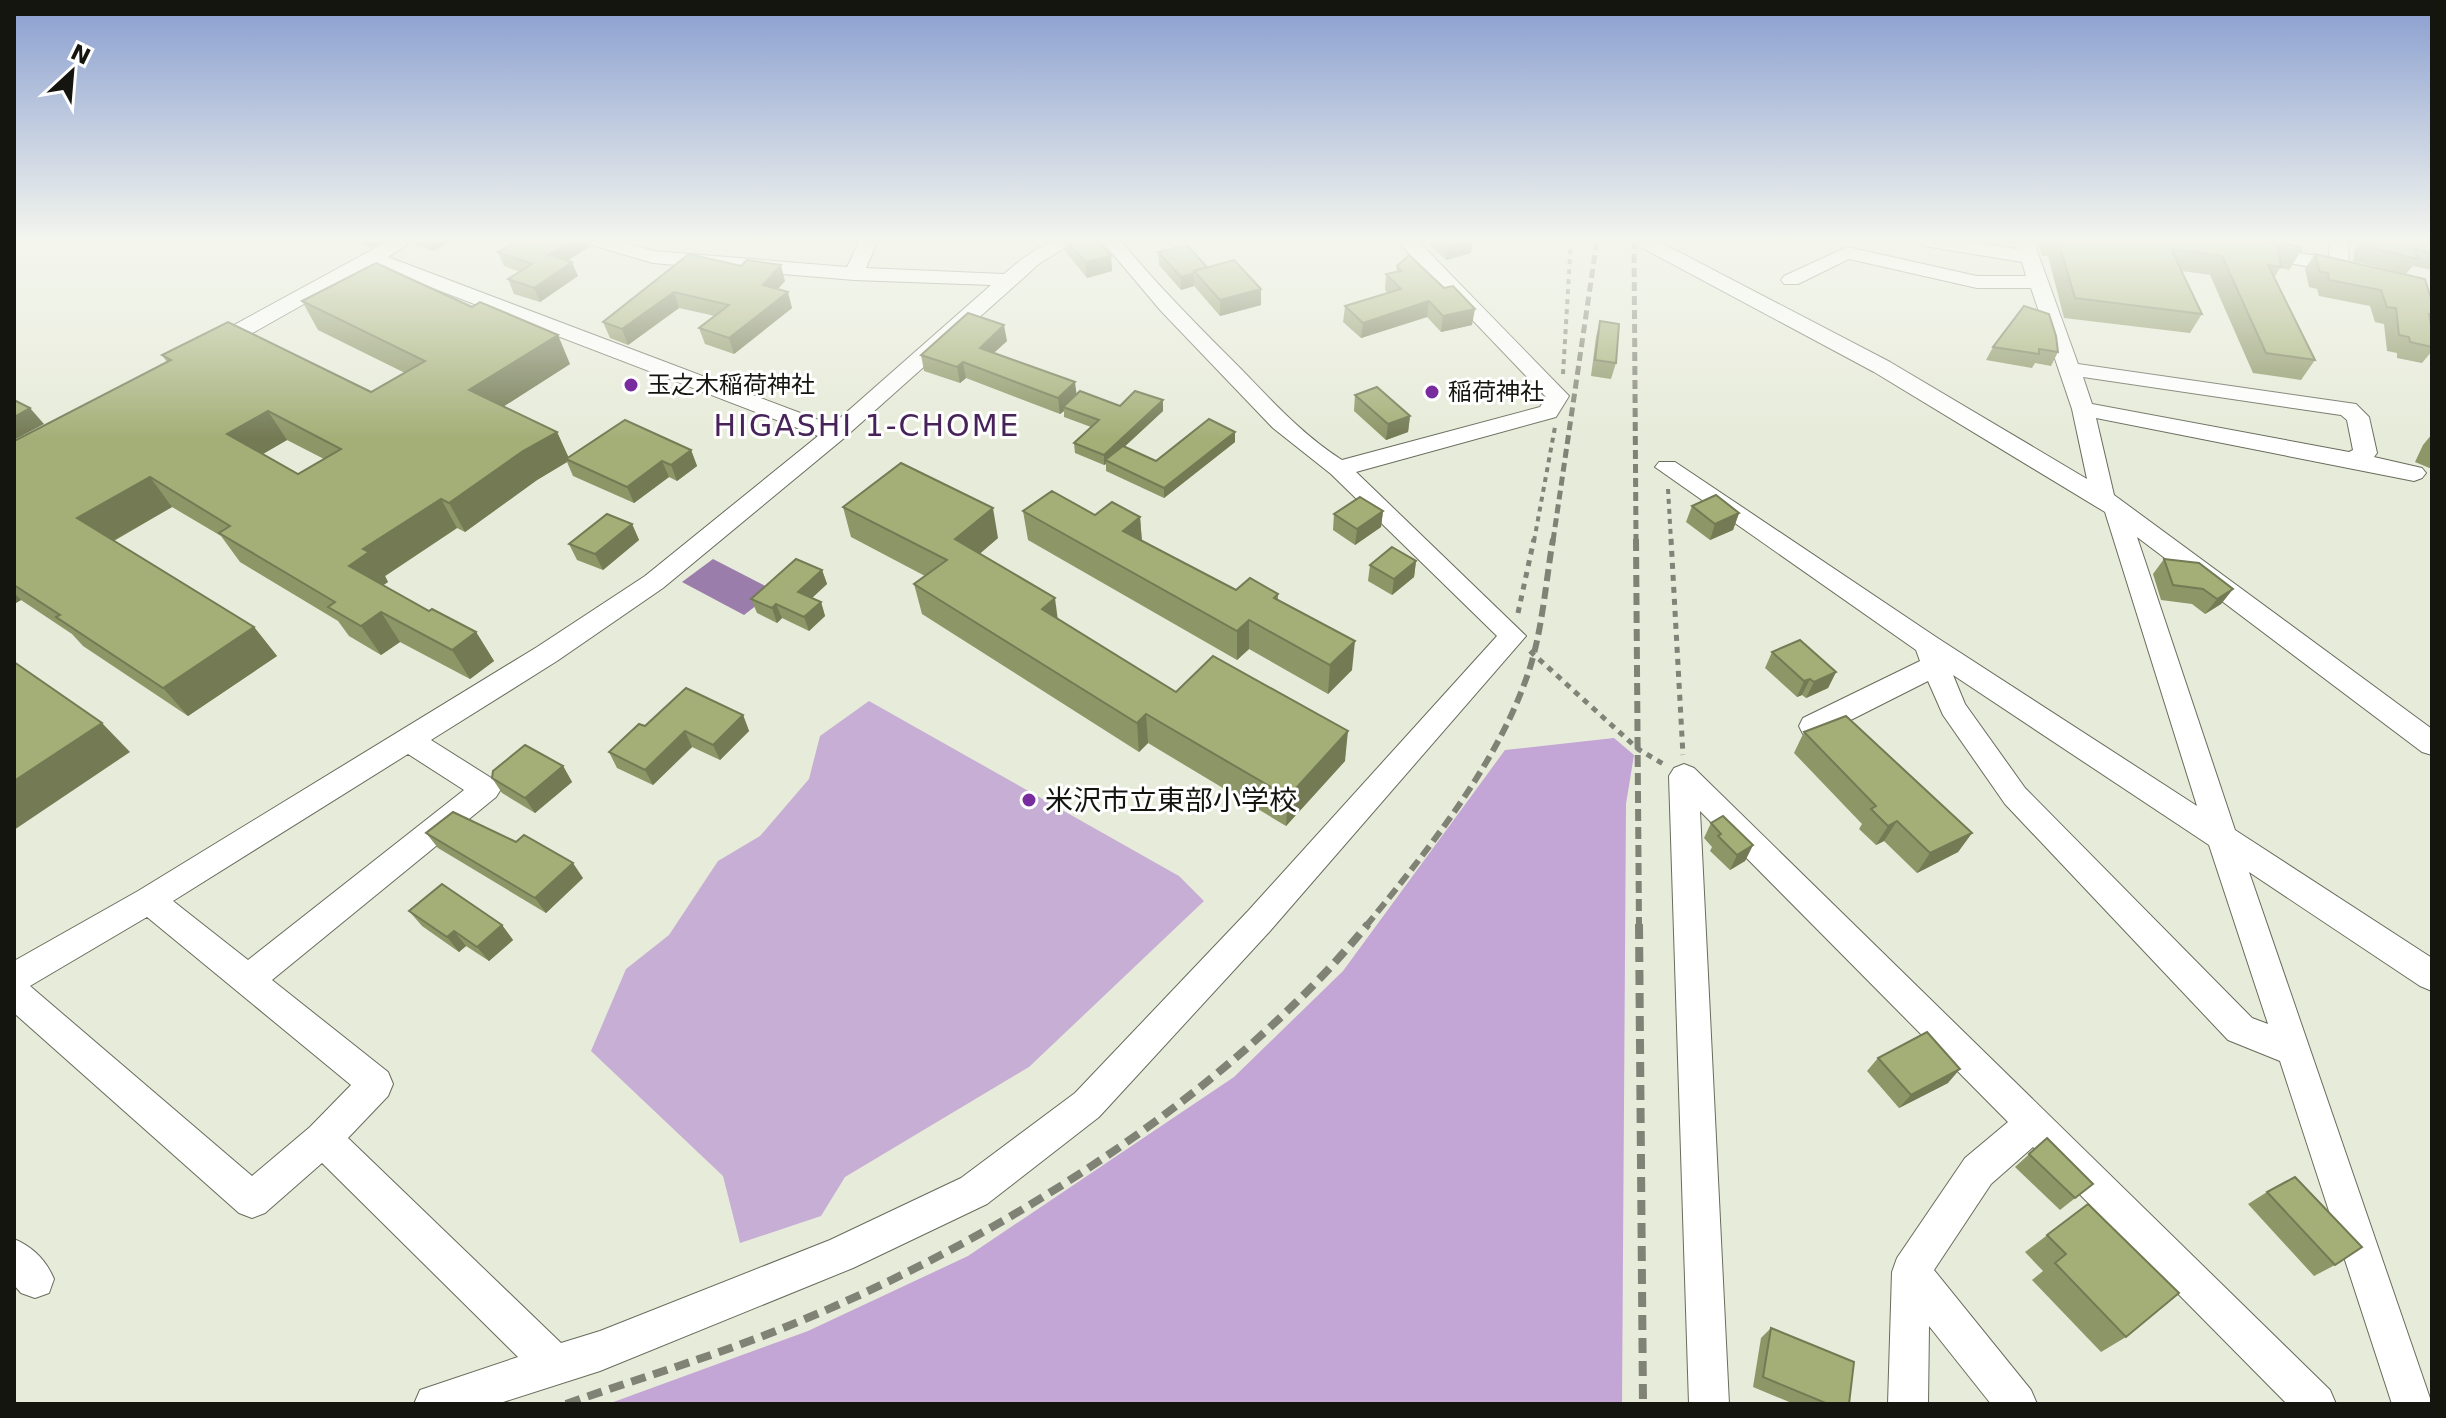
<svg xmlns="http://www.w3.org/2000/svg" width="2446" height="1418" font-family="'DejaVu Sans','Noto Sans JP',sans-serif">
	<rect width="100%" height="100%" fill="#e7ebd9"/>
	<!-- green -->
	<polygon fill="#c6aed5" points="869,701 1179,876 1204,901 1029,1067 845,1177 821,1216 740,1243 723,1176 591,1051 626,969 669,935 718,861 760,836 809,779 820,736"/>
	<!-- forest -->
	<polygon fill="#c3a5d6" points="1614,738 1634,755 1626,804 1622,1404 608,1404 808,1331 968,1256 1234,1077 1343,971 1505,750"/>
	<!-- water -->
	<polygon fill="#9b7dac" points="713,559 775,591 744,615 682,582"/>
	<g fill="none" stroke-linecap="round" stroke-linejoin="round">
		<defs>
			<g id="minor">
				<path d="M 390,240 L 414,240 L 388,257 L 832,425 L 991,285 L 854,280 L 653,263 L 588,244 L 586,240 L 615,240 L 654,251 L 847,267 L 860,240 L 878,240 L 866,268 L 1004,274 C 1027,254 1047,238 1078,240 L 1040,263 L 843,439 L 663,588 L 557,661 L 431,740 L 496,781 L 501,789 L 496,797 L 272,980 L 388,1072 L 393,1084 L 388,1096 L 348,1138 L 561,1343 L 600,1331 L 830,1240 L 961,1178 L 1075,1093 L 1248,911 L 1497,636 L 1331,474 L 1273,428 L 1161,311 L 1101,240 L 1120,240 C 1158,286 1200,328 1242,370 C 1274,403 1304,436 1342,460 L 1540,407 L 1546,397 L 1396,240 L 1417,240 L 1569,396 L 1556,417 L 1356,472 L 1526,636 L 1270,931 L 1099,1117 L 987,1204 L 853,1268 L 600,1371 L 497,1404 L 414,1404 L 420,1390 L 518,1357 L 322,1163 L 265,1213 L 252,1218 L 239,1213 L 14,1013 L 14,961 L 138,891 L 537,647 L 645,576 L 818,436 L 373,265 L 217,353 L 209,354 L 198,348 L 201,343 ZM 408,754 L 464,790 L 248,960 L 173,901 ZM 147,917 L 351,1085 L 310,1127 L 252,1176 L 30,986 Z"/>
				<path d="M 1633,240 L 1656,240 L 1890,362 L 2087,479 L 2072,409 L 2031,288 L 1977,288 L 1849,259 L 1798,284 L 1784,284 L 1781,280 L 1784,276 L 1847,247 L 1977,276 L 2026,276 L 2022,262 L 1924,246 L 1914,240 L 1958,240 L 2017,249 L 2015,240 L 2033,240 L 2078,364 L 2356,404 L 2369,417 L 2377,453 L 2374,457 L 2422,468 L 2426,473 L 2422,478 L 2414,481 L 2096,418 L 2114,495 L 2432,729 L 2432,755 L 2422,752 L 2137,537 L 2235,830 L 2432,958 L 2432,991 L 2420,986 L 2249,872 L 2432,1404 L 2392,1404 L 2280,1061 L 2228,1040 L 2005,804 L 1943,715 L 1928,681 L 1823,734 L 1813,737 L 1803,734 L 1799,726 L 1803,718 L 1920,661 L 1916,650 L 1655,467 L 1659,462 L 1675,462 L 1936,637 L 2197,806 L 2105,512 L 1874,372 L 1635,244 ZM 2083,377 L 2341,415 L 2347,420 L 2353,450 L 2349,452 L 2092,404 ZM 1953,675 L 2209,845 L 2268,1024 L 2252,1018 L 2025,788 L 1965,704 Z"/>
				<polygon points="2183,240 2224,240 2329,258 2330,240 2348,240 2349,266 2339,272 2193,246"/>
				<polygon points="1684,764 1694,768 2330,1390 2336,1404 2287,1404 2033,1147 1991,1184 1934,1270 2031,1390 2037,1404 1991,1404 1929,1326 1928,1404 1888,1404 1892,1272 1897,1258 1965,1158 2008,1122 1700,811 1729,1404 1689,1404 1669,776 1674,768"/>
				<path d="M 14,1239 C 33,1247 46,1260 54,1279 L 49,1293 L 35,1298 L 21,1293 L 14,1285 Z"/>
			</g>
		</defs>
		<!-- minor casing -->
		<use href="#minor" stroke="#686c5c" stroke-width="2"/>
		<!-- path-far1 -->
		<g stroke="#808377" stroke-width="4" stroke-dasharray="5 5" stroke-linecap="butt">
			<polyline points="1563,374 1571,240"/>
			<polyline points="1668,489 1671,541"/>
			<polyline points="1534,541 1555,427"/>
		</g>
		<!-- path -->
		<g stroke="#808377" stroke-width="5" stroke-dasharray="6 6" stroke-linecap="butt">
			<polyline points="1671,539 1683,755"/>
			<polyline points="1518,613 1534,539"/>
			<polyline points="1530,651 1638,749 1665,765"/>
		</g>
		<!-- minor -->
		<use href="#minor" fill="#fff" fill-rule="evenodd"/>
		<!-- rail-far2 -->
		<g stroke="#7f8275" stroke-width="5" stroke-dasharray="9 5" stroke-linecap="butt">
			<polyline points="1634,240 1636,541"/>
			<polyline points="1553,541 1597,240"/>
		</g>
		<!-- rail-far1 -->
		<g stroke="#7f8275" stroke-width="6" stroke-dasharray="12 6" stroke-linecap="butt">
			<polyline points="1636,539 1639,926"/>
			<path d="M 1366,926 C 1424,855 1493,770 1525,682 C 1542,638 1545,586 1553,539"/>
		</g>
		<!-- rail -->
		<g stroke="#7f8275" stroke-width="8" stroke-dasharray="15 8" stroke-linecap="butt">
			<polyline points="1639,924 1643,1404"/>
			<path d="M 566,1404 C 645,1376 728,1352 805,1319 C 1006,1235 1229,1094 1368,924"/>
		</g>
	</g>
	<!-- wall -->
	<g fill="#8d9667" fill-rule="evenodd">
		<polygon points="352,240 385,240 370,248"/>
		<polygon points="411,240 453,240 433,251 413,244"/>
		<polygon points="519,240 586,240 589,247 567,261 578,276 540,302 514,294 508,279 520,272 504,266 498,252"/>
		<polygon points="1064,240 1097,240 1111,256 1112,271 1087,278 1065,251"/>
		<polygon points="1424,240 1473,240 1471,253 1446,260"/>
		<polygon points="2037,240 2294,240 2290,245 2301,251 2289,270 2280,268 2274,278 2315,360 2301,380 2253,373 2210,275 2182,271 2202,314 2190,333 2064,318 2048,256 2042,256"/>
		<polygon points="2362,240 2432,240 2432,270 2413,266 2406,274 2353,261 2355,249"/>
		<polygon points="1158,252 1207,267 1261,305 1220,316 1194,286 1181,290 1159,265"/>
		<polygon points="689,254 785,281 777,289 792,308 734,354 705,344 699,328 715,316 679,308 628,345 610,338 603,322"/>
		<polygon points="2315,254 2432,302 2432,321 2431,322 2432,351 2422,363 2397,358 2397,353 2387,351 2384,324 2375,322 2370,306 2319,296 2317,289 2309,287 2305,269"/>
		<polygon points="1397,266 1472,325 1441,332 1427,317 1361,338 1343,322 1345,306 1388,293 1385,290 1386,274 1396,272"/>
		<path d="M 302,301 L 570,364 L 504,406 L 557,432 L 569,458 L 691,450 L 697,466 L 677,481 L 669,477 L 634,503 L 573,476 L 567,462 L 537,480 L 465,532 L 457,528 L 385,576 L 388,582 L 383,585 L 429,611 L 476,632 L 494,661 L 470,679 L 400,642 L 381,655 L 349,636 L 338,621 L 240,562 L 221,536 L 172,507 L 114,541 L 254,627 L 277,656 L 188,716 L 83,646 L 72,634 L 21,600 L 14,604 L 14,441 L 167,362 L 162,355 L 371,392 L 405,373 L 318,330 ZM 287,440 L 324,459 L 298,474 L 263,454 Z"/>
		<polygon points="2024,306 2058,352 2051,366 2035,363 2032,368 1986,360 1993,347"/>
		<polygon points="1600,321 1616,363 1611,379 1591,376 1596,337"/>
		<polygon points="1007,341 994,353 1076,395 1120,406 1163,400 1163,411 1124,447 1156,461 1235,432 1235,442 1164,498 1106,471 1106,464 1104,465 1075,453 1074,443 1091,427 1064,417 1064,411 1060,414 966,378 960,383 924,371 921,355"/>
		<polygon points="1355,395 1410,416 1408,432 1386,440 1354,411"/>
		<polygon points="2432,434 2432,469 2415,462 2423,445"/>
		<polygon points="1692,506 1739,513 1733,530 1710,540 1686,522"/>
		<polygon points="843,507 998,538 979,554 1057,619 1176,692 1345,761 1286,826 1148,743 1139,752 922,614 914,584 925,576 851,537"/>
		<polygon points="1023,511 1140,517 1142,540 1236,590 1278,594 1278,600 1352,670 1328,694 1249,649 1237,660 1028,540"/>
		<polygon points="1383,511 1381,527 1355,545 1333,530 1334,514"/>
		<polygon points="632,524 639,540 603,570 577,560 569,544"/>
		<polygon points="2164,559 2233,589 2221,604 2205,614 2192,604 2161,600 2153,574"/>
		<polygon points="1416,561 1414,577 1392,595 1368,581 1370,565"/>
		<polygon points="822,570 827,584 812,598 821,602 825,616 809,631 782,618 777,623 757,613 751,599"/>
		<polygon points="1772,652 1836,672 1828,688 1806,698 1802,695 1797,697 1765,668"/>
		<polygon points="743,715 749,731 720,760 692,747 653,785 617,768 609,752 645,726"/>
		<polygon points="1804,732 1972,833 1958,852 1917,873 1884,841 1876,845 1859,829 1862,824 1794,753"/>
		<polygon points="563,766 572,782 535,813 502,793 492,778"/>
		<polygon points="1711,823 1753,845 1745,861 1730,870 1710,851 1712,847 1704,838"/>
		<polygon points="426,833 583,878 546,913 438,848"/>
		<polygon points="409,911 502,925 513,940 489,961 466,946 459,952 422,926"/>
		<polygon points="1878,1058 1948,1083 1899,1108 1867,1071"/>
		<polygon points="2047,1138 2093,1184 2060,1210 2015,1167"/>
		<polygon points="2267,1192 2335,1265 2314,1276 2248,1204"/>
		<polygon points="2088,1204 2126,1337 2101,1352 2032,1280 2043,1271 2025,1252"/>
		<polygon points="1771,1328 1849,1404 1794,1404 1753,1387 1761,1338"/>
	</g>
	<!-- shaded-wall -->
	<g fill="#737a54">
		<polygon points="366,240 385,240 370,248"/>
		<polygon points="427,240 453,240 433,251"/>
		<polygon points="573,240 586,240 589,247 554,269 548,255"/>
		<polygon points="1467,240 1473,240 1471,253 1446,260 1448,245"/>
		<polygon points="1111,256 1112,271 1087,278 1085,262"/>
		<polygon points="572,262 578,276 540,302 534,288"/>
		<polygon points="781,265 785,281 767,301 763,285"/>
		<polygon points="1194,273 1194,286 1181,290 1181,277"/>
		<polygon points="1261,289 1261,305 1220,316 1220,300"/>
		<polygon points="674,292 679,308 628,345 622,329"/>
		<polygon points="788,292 792,308 734,354 729,338"/>
		<polygon points="1429,301 1427,317 1361,338 1363,323"/>
		<polygon points="1475,309 1472,325 1441,332 1443,316"/>
		<polygon points="1004,325 1007,341 982,363 980,348"/>
		<polygon points="558,335 570,364 484,419 469,390"/>
		<polygon points="963,362 966,378 960,383 957,367"/>
		<polygon points="1075,382 1077,398 1063,407 1064,411 1060,414 1058,398"/>
		<polygon points="1163,400 1163,411 1108,462 1105,460 1106,464 1104,465 1104,455"/>
		<polygon points="30,408 44,424 14,440 14,417"/>
		<polygon points="268,411 287,440 247,463 227,434"/>
		<polygon points="1410,416 1408,432 1386,440 1388,424"/>
		<polygon points="557,432 570,461 566,459 567,462 537,480 465,532 449,503 523,451"/>
		<polygon points="1235,432 1235,442 1164,498 1164,488"/>
		<polygon points="691,450 697,466 677,481 671,465"/>
		<polygon points="662,461 669,477 634,503 627,487"/>
		<polygon points="150,477 172,507 102,547 77,518"/>
		<polygon points="441,499 457,528 385,576 388,582 369,595 349,566 363,549"/>
		<polygon points="993,508 998,538 961,570 955,539"/>
		<polygon points="1383,511 1381,527 1355,545 1357,529"/>
		<polygon points="1739,513 1733,530 1710,540 1715,524"/>
		<polygon points="1140,517 1142,546 1123,531"/>
		<polygon points="632,524 639,540 603,570 595,554"/>
		<polygon points="1416,561 1414,577 1392,595 1394,579"/>
		<polygon points="822,570 827,584 803,606 798,592"/>
		<polygon points="2233,589 2221,604 2205,614 2217,599"/>
		<polygon points="14,593 21,600 14,604"/>
		<polygon points="1055,598 1059,629 1042,609"/>
		<polygon points="821,602 825,616 809,631 804,617"/>
		<polygon points="776,604 782,618 777,623 772,608"/>
		<polygon points="381,612 400,642 381,655 361,626"/>
		<polygon points="1249,620 1249,649 1237,660 1237,631"/>
		<polygon points="254,627 277,656 188,716 163,688"/>
		<polygon points="476,632 494,661 470,679 452,650"/>
		<polygon points="1355,641 1352,670 1328,694 1330,665"/>
		<polygon points="1836,672 1828,688 1806,698 1814,682"/>
		<polygon points="1810,679 1802,695 1797,697 1804,681"/>
		<polygon points="1146,714 1148,743 1139,752 1137,723"/>
		<polygon points="743,715 749,731 720,760 713,745"/>
		<polygon points="102,723 130,752 14,830 14,781"/>
		<polygon points="685,731 692,747 653,785 645,770"/>
		<polygon points="1348,731 1345,761 1286,826 1288,797"/>
		<polygon points="563,766 572,782 535,813 525,798"/>
		<polygon points="1897,821 1884,841 1876,845 1888,826"/>
		<polygon points="1972,833 1958,852 1917,873 1930,853"/>
		<polygon points="1753,845 1745,861 1730,870 1737,855"/>
		<polygon points="573,863 583,878 546,913 535,898"/>
		<polygon points="502,925 513,940 489,961 477,947"/>
		<polygon points="454,931 466,946 459,952 447,937"/>
		<polygon points="1960,1069 1948,1083 1899,1108 1911,1095"/>
	</g>
	<!-- building -->
	<g fill="#a4af78" stroke="#737a54" stroke-width="2" fill-rule="evenodd">
		<polygon points="519,240 573,240 548,255 572,262 534,288 508,279 532,264 498,252"/>
		<polygon points="1067,240 1097,240 1111,256 1085,262"/>
		<polygon points="1443,240 1467,240 1448,245"/>
		<polygon points="2058,240 2258,240 2301,247 2301,251 2278,247 2281,267 2268,265 2315,360 2266,353 2222,256 2171,249 2202,314 2075,298"/>
		<polygon points="2365,240 2432,240 2432,253 2414,249 2418,259 2364,246"/>
		<polygon points="1187,245 1207,267 1194,271 1194,273 1181,277 1158,252"/>
		<polygon points="689,254 741,266 747,260 781,265 763,285 788,292 729,338 699,328 729,305 674,292 622,329 603,322"/>
		<polygon points="2315,254 2425,279 2432,302 2432,314 2429,314 2432,330 2432,347 2410,342 2409,337 2399,335 2396,308 2387,307 2381,290 2329,280 2328,273 2320,272"/>
		<polygon points="1409,255 1444,288 1453,286 1475,309 1443,316 1429,301 1363,323 1345,306 1401,289 1386,274 1401,271 1397,266"/>
		<polygon points="1234,260 1261,289 1220,300 1194,271"/>
		<path d="M 376,263 L 472,307 L 480,302 L 558,335 L 469,390 L 557,432 L 523,451 L 449,503 L 441,499 L 363,549 L 369,552 L 349,566 L 429,611 L 432,609 L 476,632 L 452,650 L 381,612 L 361,626 L 328,607 L 335,602 L 219,533 L 230,526 L 150,477 L 77,518 L 254,627 L 163,688 L 56,617 L 60,615 L 14,585 L 14,441 L 171,360 L 162,355 L 228,322 L 371,392 L 425,361 L 302,301 ZM 268,411 L 341,449 L 298,474 L 227,434 Z"/>
		<polygon points="2024,306 2049,314 2056,336 2058,352 2039,349 2039,354 1993,347"/>
		<polygon points="968,313 1004,325 980,348 1075,382 1058,398 963,362 957,367 921,355"/>
		<polygon points="1600,321 1619,324 1616,363 1595,360"/>
		<polygon points="1377,387 1410,416 1388,424 1355,395"/>
		<polygon points="1080,391 1120,406 1135,391 1163,400 1104,455 1074,443 1099,420 1063,407"/>
		<polygon points="14,400 30,408 14,417"/>
		<polygon points="1209,419 1235,432 1164,488 1105,460 1123,446 1156,461"/>
		<polygon points="625,420 691,450 671,465 662,461 627,487 566,459"/>
		<polygon points="901,463 993,508 955,539 1055,598 1042,609 1176,692 1213,656 1348,731 1288,797 1146,714 1137,723 914,584 947,560 843,507"/>
		<polygon points="1052,491 1095,515 1112,502 1140,517 1123,531 1236,590 1250,578 1278,594 1274,598 1355,641 1330,665 1249,620 1237,631 1023,511"/>
		<polygon points="1716,495 1739,513 1715,524 1692,506"/>
		<polygon points="1360,497 1383,511 1357,529 1334,514"/>
		<polygon points="607,514 632,524 595,554 569,544"/>
		<polygon points="1392,547 1416,561 1394,579 1370,565"/>
		<polygon points="796,559 822,570 798,592 821,602 804,617 776,604 772,608 751,599"/>
		<polygon points="2164,559 2199,563 2233,589 2217,599 2203,589 2173,585"/>
		<polygon points="1800,640 1836,672 1814,682 1810,679 1804,681 1772,652"/>
		<polygon points="14,662 102,723 14,781"/>
		<polygon points="686,688 743,715 713,745 685,731 645,770 609,752 639,724 645,726"/>
		<polygon points="1846,716 1972,833 1930,853 1897,821 1888,826 1871,809 1876,806 1804,732"/>
		<polygon points="525,745 563,766 525,798 492,778 493,771"/>
		<polygon points="453,812 516,842 524,835 573,863 535,898 426,833"/>
		<polygon points="1723,816 1753,845 1737,855 1718,836 1721,834 1711,823"/>
		<polygon points="442,884 502,925 477,947 454,931 447,937 409,911"/>
		<polygon points="1927,1032 1960,1069 1911,1095 1878,1058"/>
		<polygon points="2047,1138 2093,1184 2075,1198 2029,1154"/>
		<polygon points="2295,1177 2362,1247 2335,1265 2267,1192"/>
		<polygon points="2088,1204 2179,1293 2126,1337 2055,1263 2066,1254 2047,1235"/>
		<polygon points="1771,1328 1854,1362 1849,1404 1828,1404 1763,1377"/>
	</g>
	<!-- sky -->
	<linearGradient id="sky" x2="0" y2="1"><stop stop-color="#899ed0"/><stop offset="0.55" stop-color="#f4f6ee"/><stop offset="1" stop-color="#f4f6ee" stop-opacity="0"/></linearGradient>
	<rect width="2446" height="438" fill="url(#sky)"/>
	<!-- markers -->
	<g fill="#792c9e" stroke="#fff" stroke-width="3">
		<circle cx="631" cy="385" r="8"/>
		<circle cx="1432" cy="392" r="8"/>
		<circle cx="1029" cy="800" r="8"/>
	</g>
	<g text-anchor="middle" dominant-baseline="central" stroke-width="6" stroke-linejoin="round" paint-order="stroke">
		<!-- far-poi labels -->
		<g font-size="24" fill="#14150f" stroke="#fff" text-anchor="start">
			<text x="647" y="385">玉之木稲荷神社</text>
			<text x="1448" y="392">稲荷神社</text>
		</g>
		<!-- poi labels -->
		<g font-size="28" fill="#14150f" stroke="#fff" text-anchor="start">
			<text x="1045" y="800">米沢市立東部小学校</text>
		</g>
		<!-- neighbourhood labels -->
		<g font-size="30" letter-spacing="2" fill="#47235a" stroke="#fff">
			<text x="867" y="425">HIGASHI 1-CHOME</text>
		</g>
	</g>
	<!-- border -->
	<rect width="2446" height="1418" fill="none" stroke="#14150f" stroke-width="32"/>
	<!-- north arrow -->
	<g transform="translate(72 72) rotate(26)" stroke="#ffffff" stroke-width="6" paint-order="stroke">
	<path d="M0-6L14 30L0 20L-14 30Z" fill="#14150f"/>
	<text y="-12" font-size="22" font-weight="bold" text-anchor="middle" fill="#14150f">N</text>
	</g>
</svg>
